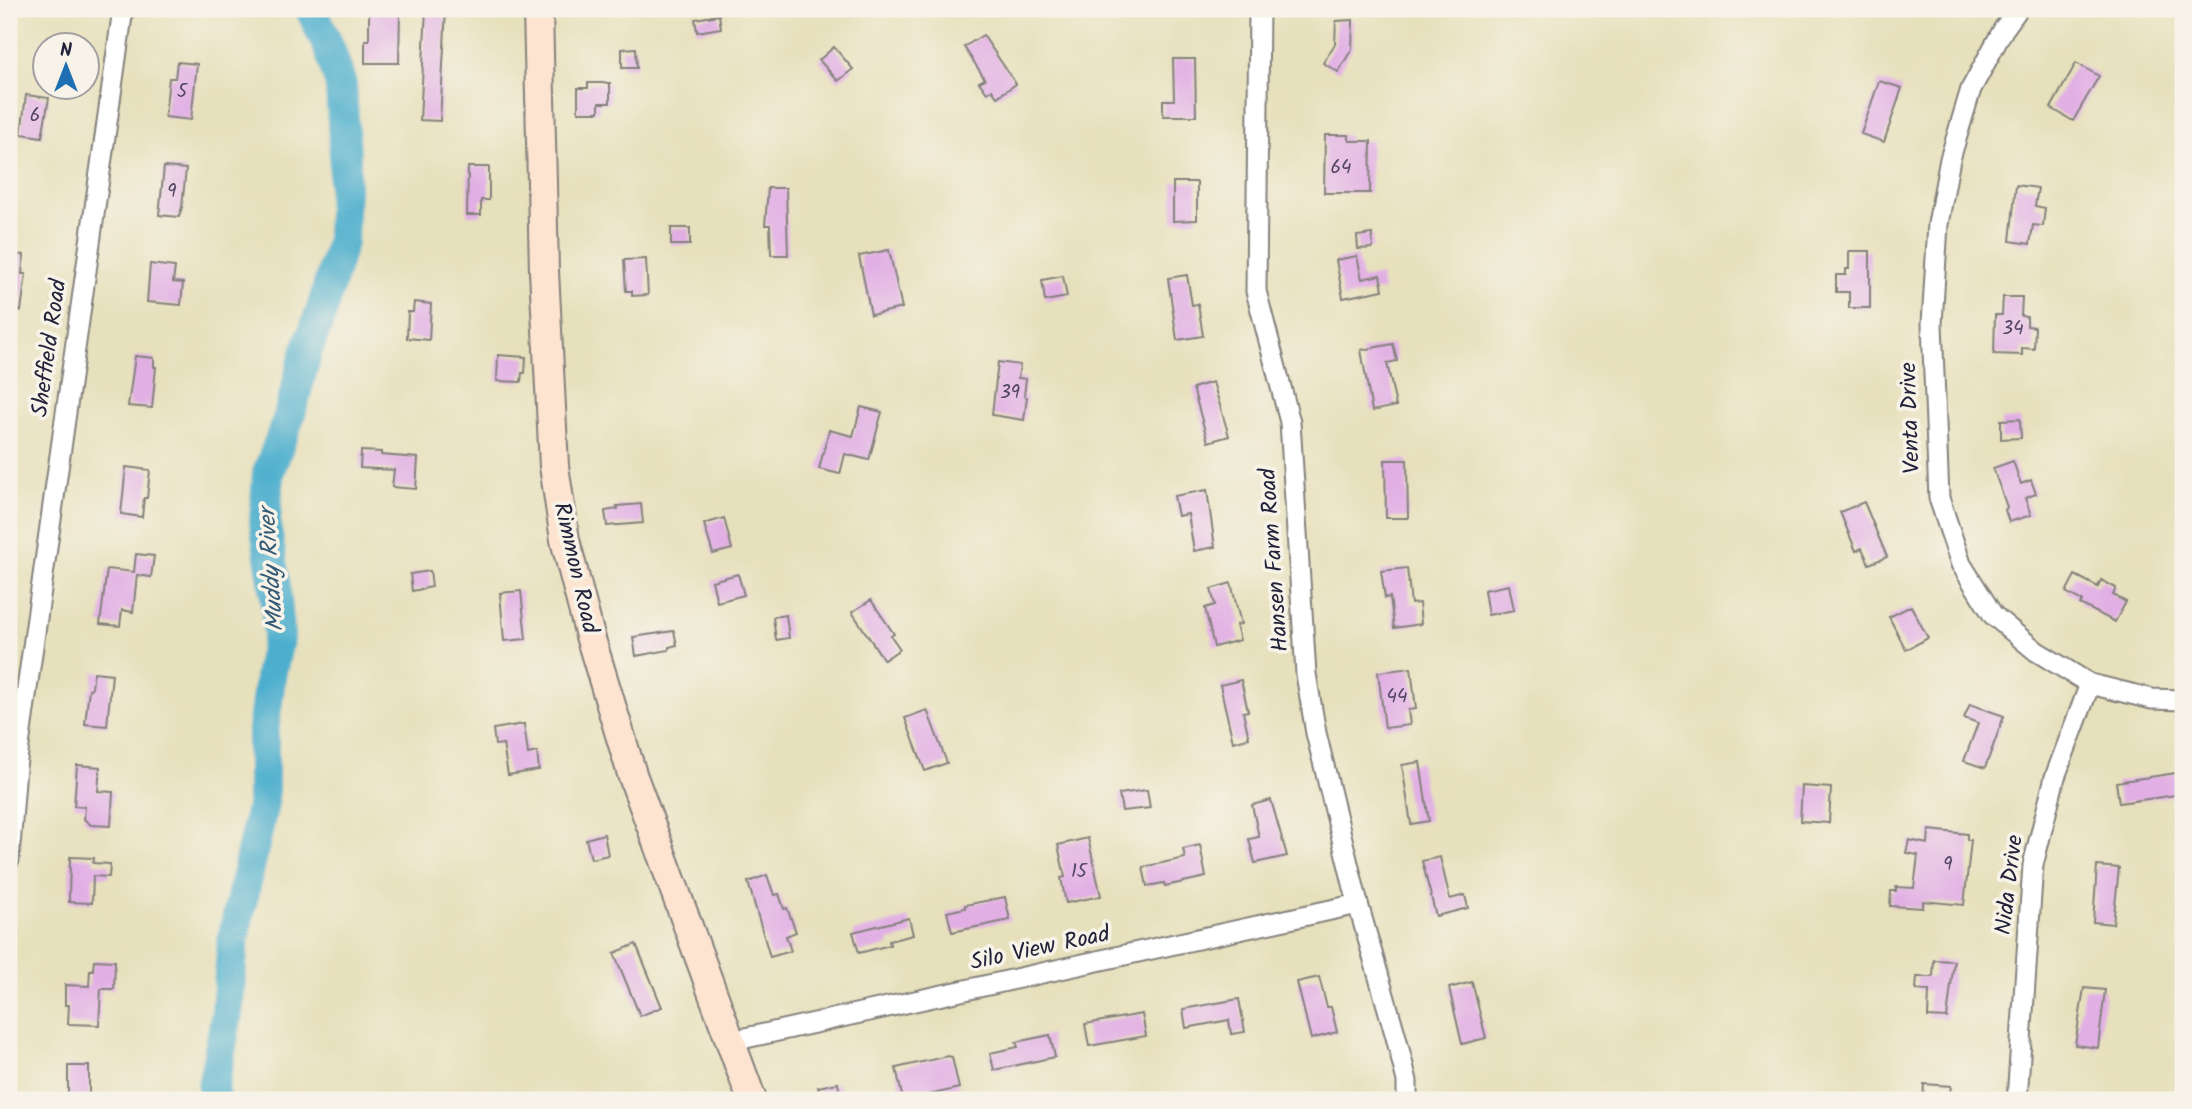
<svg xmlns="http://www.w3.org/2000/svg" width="2192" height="1109" font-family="Kalam,sans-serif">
	<rect width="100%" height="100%" fill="#f7f3e8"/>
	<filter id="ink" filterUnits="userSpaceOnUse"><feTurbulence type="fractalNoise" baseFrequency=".0143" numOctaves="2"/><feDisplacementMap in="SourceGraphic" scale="14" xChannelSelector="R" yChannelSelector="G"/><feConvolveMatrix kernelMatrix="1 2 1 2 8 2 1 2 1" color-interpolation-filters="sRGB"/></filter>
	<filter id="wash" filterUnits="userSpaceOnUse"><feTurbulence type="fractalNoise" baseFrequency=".00686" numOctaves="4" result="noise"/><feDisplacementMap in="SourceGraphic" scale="28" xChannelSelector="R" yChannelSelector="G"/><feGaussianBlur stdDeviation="1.57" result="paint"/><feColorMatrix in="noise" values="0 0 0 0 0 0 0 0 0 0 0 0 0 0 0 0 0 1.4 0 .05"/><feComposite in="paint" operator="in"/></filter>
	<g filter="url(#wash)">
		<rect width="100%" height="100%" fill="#e7e0bc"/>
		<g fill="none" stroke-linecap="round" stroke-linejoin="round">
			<!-- river -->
			<polyline stroke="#4eafcd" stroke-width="32" points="214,1100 213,1087 227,1013 233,940 263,803 263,731 271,671 279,636 275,587 265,522 268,473 289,417 307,350 321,313 342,241 345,157 341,85 330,50 311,9"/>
		</g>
		<g id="blocks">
			<!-- building -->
			<g fill="#e1afe4">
				<polygon points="369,9 400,9 399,63 365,63 365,40 369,40"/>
				<polygon points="426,9 446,9 440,121 420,120"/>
				<polygon points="719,15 721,28 697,32 695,19"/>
				<polygon points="1353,20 1352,49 1338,72 1323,63 1335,44 1336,21"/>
				<polygon points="983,35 1016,84 997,97 992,90 987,93 979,82 985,79 964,47"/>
				<polygon points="834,47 853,69 838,81 819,60"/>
				<polygon points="636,48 637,68 622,68 622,49"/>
				<polygon points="1173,59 1195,59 1196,116 1163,116 1163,100 1174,100"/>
				<polygon points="177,62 197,64 191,120 165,117 169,78 175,78"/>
				<polygon points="2076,63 2099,76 2073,121 2051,108"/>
				<polygon points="1879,81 1902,88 1884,142 1861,134"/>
				<polygon points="588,83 610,83 610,103 599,103 599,112 578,112 578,88 588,88"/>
				<polygon points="26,95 49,98 42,137 21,134"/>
				<polygon points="1325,135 1349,135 1349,141 1371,141 1370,193 1324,193"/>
				<polygon points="164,167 186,169 182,207 179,217 159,215"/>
				<polygon points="468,167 489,167 489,200 481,200 481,215 467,215"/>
				<polygon points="1173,182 1197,182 1197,220 1173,221"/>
				<polygon points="2016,185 2038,188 2035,206 2045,208 2043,226 2033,225 2030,244 2010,241"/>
				<polygon points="768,188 786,188 788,255 771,255 770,225 765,225"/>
				<rect x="671" y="228" width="19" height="17"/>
				<polygon points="1372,234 1373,248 1358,249 1357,236"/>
				<polygon points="889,250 902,308 871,315 859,256"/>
				<polygon points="1849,251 1870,251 1870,308 1849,308 1849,292 1836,292 1836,275 1846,275 1846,269 1849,269"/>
				<polygon points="9,254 24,255 22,274 26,274 21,311 9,310"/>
				<polygon points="1357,256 1362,279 1380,275 1383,290 1343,298 1336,260"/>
				<polygon points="646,259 648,295 632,296 632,291 626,291 624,260"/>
				<polygon points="150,264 175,267 173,282 183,283 181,305 147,302"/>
				<polygon points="1187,275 1192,305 1198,304 1203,336 1177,340 1168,278"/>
				<polygon points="1063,276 1067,297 1045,301 1042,280"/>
				<polygon points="2003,297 2022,297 2021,316 2027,317 2027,326 2035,327 2034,349 2022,348 2022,355 1994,354 1995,315 2002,315"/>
				<polygon points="414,302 431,304 429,340 407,338 408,312 413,312"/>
				<polygon points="1393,344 1397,361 1387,363 1396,406 1372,411 1361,350"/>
				<polygon points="498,355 526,357 525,373 522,373 521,382 497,381"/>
				<polygon points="135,356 154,358 154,367 156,367 152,408 128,406"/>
				<polygon points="998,362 1020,365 1018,378 1026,379 1024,396 1027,397 1024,420 992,415"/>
				<polygon points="1213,382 1229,436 1208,442 1193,388"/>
				<polygon points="861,407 882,412 869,460 845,454 840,474 819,469 829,430 853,436"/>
				<polygon points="2020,419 2021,438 2001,439 2001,420"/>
				<polygon points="361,451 381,452 381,455 418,458 416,489 392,487 394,470 360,468"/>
				<polygon points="1385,460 1407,460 1408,518 1386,518"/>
				<polygon points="2013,461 2021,484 2031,480 2036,494 2025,498 2031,515 2009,522 2005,510 2007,507 1993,468"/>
				<polygon points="126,467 150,470 147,498 144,498 142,517 121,514"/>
				<polygon points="1207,490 1215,547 1194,551 1188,514 1178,516 1174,496"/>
				<polygon points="1864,502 1887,557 1869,564 1862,548 1856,551 1840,512"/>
				<polygon points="641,504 643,523 607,526 605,511 618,509 617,506"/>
				<polygon points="724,518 732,549 713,554 704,524"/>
				<polygon points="136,554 154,556 151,577 137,575 133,612 122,610 120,626 100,624 107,569 134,572"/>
				<polygon points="1407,568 1411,604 1419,603 1421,624 1394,628 1390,597 1385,598 1381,571"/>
				<polygon points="430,571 432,587 412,591 410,574"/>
				<polygon points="738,574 744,595 717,602 712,581"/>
				<polygon points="2075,575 2098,587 2101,580 2116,588 2113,595 2126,602 2115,622 2080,604 2082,601 2066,592"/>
				<polygon points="1231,583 1241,624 1236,625 1240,640 1214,647 1205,608 1215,605 1211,589"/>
				<polygon points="1509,585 1514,610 1488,615 1484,590"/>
				<polygon points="521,591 526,639 504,641 500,593"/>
				<polygon points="871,600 894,634 891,636 900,649 884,660 852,612"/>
				<polygon points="1911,606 1928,638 1906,650 1889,617"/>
				<polygon points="786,615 789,638 776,640 773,617"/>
				<polygon points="674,631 677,645 669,647 669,650 636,656 633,637"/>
				<polygon points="1411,668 1416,709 1408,710 1410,725 1385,728 1378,672"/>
				<polygon points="94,672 112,674 107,726 85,724 89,689 92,688"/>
				<polygon points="1241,680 1248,711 1243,712 1249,738 1233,742 1220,685"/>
				<polygon points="1970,704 2004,716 1985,768 1964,761 1978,723 1964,718"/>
				<polygon points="927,710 947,763 925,771 905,718"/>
				<polygon points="524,724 528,754 537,752 539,770 508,775 503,744 495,745 493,729"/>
				<polygon points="1420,762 1429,821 1411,824 1402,765"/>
				<polygon points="77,765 100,767 98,791 113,792 111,826 91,825 84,819 85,807 74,806"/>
				<polygon points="2183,772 2183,794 2119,803 2116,782"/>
				<polygon points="1802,786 1831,788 1829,823 1800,821"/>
				<polygon points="1147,790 1150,808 1122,811 1119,794"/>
				<polygon points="1271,800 1287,856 1255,863 1249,839 1259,837 1252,805"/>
				<polygon points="1929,830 1967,834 1967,840 1971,840 1964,905 1923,901 1923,908 1890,906 1891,891 1896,891 1896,887 1914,888 1918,855 1906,853 1909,840 1928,844"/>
				<polygon points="604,834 608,855 591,859 586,839"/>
				<polygon points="1088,838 1101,896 1066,903 1061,878 1065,877 1058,845"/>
				<polygon points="1200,845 1206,877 1165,886 1164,883 1147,886 1143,867 1185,858 1183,849"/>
				<polygon points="70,857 94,858 93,863 110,864 109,877 93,876 92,903 69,902"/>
				<polygon points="1440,857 1450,899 1465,895 1468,908 1436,916 1422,861"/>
				<polygon points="2097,866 2119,868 2113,924 2093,922"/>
				<polygon points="767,875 774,895 779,894 784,909 787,908 796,932 786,936 791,951 770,957 748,882"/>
				<polygon points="1005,897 1010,920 952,932 947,912 965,908 965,905"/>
				<polygon points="909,918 913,935 889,941 890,945 859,953 853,932"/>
				<polygon points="636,944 662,1007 640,1016 614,953"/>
				<polygon points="94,960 115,961 114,989 101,989 99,1025 68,1024 69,1005 65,1005 65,985 89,986 90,970 93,970"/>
				<polygon points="1934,960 1954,961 1947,1018 1928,1017 1929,991 1916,990 1917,977 1933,977"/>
				<polygon points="1319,977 1327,1007 1331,1007 1337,1032 1311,1039 1297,982"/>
				<polygon points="1472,982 1486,1038 1462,1044 1449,988"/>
				<polygon points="2084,988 2105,990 2098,1048 2075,1045"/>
				<polygon points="1239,999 1245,1032 1231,1034 1229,1020 1186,1028 1183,1009"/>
				<polygon points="1142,1014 1146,1036 1089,1046 1085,1024"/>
				<polygon points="1050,1035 1055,1057 994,1070 990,1053 1018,1047 1016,1042"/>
				<polygon points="948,1056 952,1057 959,1088 916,1098 916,1100 903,1100 896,1068"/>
				<rect x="68" y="1066" width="21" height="34"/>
				<polygon points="838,1083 841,1100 821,1100 818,1087"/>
				<polygon points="1924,1084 1951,1086 1949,1100 1923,1100"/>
			</g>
		</g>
	</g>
	<g filter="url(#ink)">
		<use href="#blocks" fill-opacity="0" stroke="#84817c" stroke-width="2"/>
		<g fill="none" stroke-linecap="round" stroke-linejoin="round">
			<defs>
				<g id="street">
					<polyline points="1259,9 1256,291 1290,422 1306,674 1316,733 1358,904 1396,1037 1407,1081 1407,1100"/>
					<polyline points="2018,9 2003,30 1971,89 1950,159 1938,224 1932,324 1939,498 1961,564 1993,615 2036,651 2090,684 2152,699 2183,700"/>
					<polyline points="9,860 16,767 123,9"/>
					<polyline points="732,1041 1358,904"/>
					<polyline points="2017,1100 2033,865 2055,777 2090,684"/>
				</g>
				<polyline id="secondary" points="538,9 544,271 554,466 565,540 590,636 632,774 752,1100"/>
			</defs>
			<!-- street casing -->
			<use href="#street" stroke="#84817c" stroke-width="23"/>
			<!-- secondary casing -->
			<use href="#secondary" stroke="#84817c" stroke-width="32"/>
			<!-- street -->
			<use href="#street" stroke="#fff" stroke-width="19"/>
			<!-- secondary -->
			<use href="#secondary" stroke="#fde4d1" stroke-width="28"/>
		</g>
	</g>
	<g text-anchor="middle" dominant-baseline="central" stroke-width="7" stroke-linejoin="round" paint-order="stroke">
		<!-- number labels -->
		<g font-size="19" fill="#524565">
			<text x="182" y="92">5</text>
			<text x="35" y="116">6</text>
			<text x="1341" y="168">64</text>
			<text x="172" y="192">9</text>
			<text x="2013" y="329">34</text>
			<text x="1010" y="393">39</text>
			<text x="1397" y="697">44</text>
			<text x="1948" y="865">9</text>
			<text x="1079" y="872">15</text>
		</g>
		<!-- street labels -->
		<g font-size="23" fill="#22223b" stroke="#f7f3e8">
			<text transform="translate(50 348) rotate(-82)">Sheffield Road</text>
			<text transform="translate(1911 418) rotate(-92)">Venta Drive</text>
			<text transform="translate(1275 560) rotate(-94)">Hansen Farm Road</text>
			<text transform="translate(575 568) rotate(77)">Rimmon Road</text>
			<text transform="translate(2010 885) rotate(-83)">Nida Drive</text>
			<text transform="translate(1040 949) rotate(-12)">Silo View Road</text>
		</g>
		<!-- water labels -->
		<g font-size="24" font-style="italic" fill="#345a75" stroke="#f7f3e8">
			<text transform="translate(272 570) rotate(-94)">Muddy River</text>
		</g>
	</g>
	<!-- margin -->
	<rect width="2192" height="1109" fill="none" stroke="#f7f3e8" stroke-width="35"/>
	<!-- north arrow -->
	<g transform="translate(66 66)"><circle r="33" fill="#f7f3e8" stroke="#a29fa3" stroke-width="2"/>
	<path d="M0-5L12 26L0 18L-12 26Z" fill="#1f6fb2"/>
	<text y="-10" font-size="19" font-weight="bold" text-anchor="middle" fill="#22223b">N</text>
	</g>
</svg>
